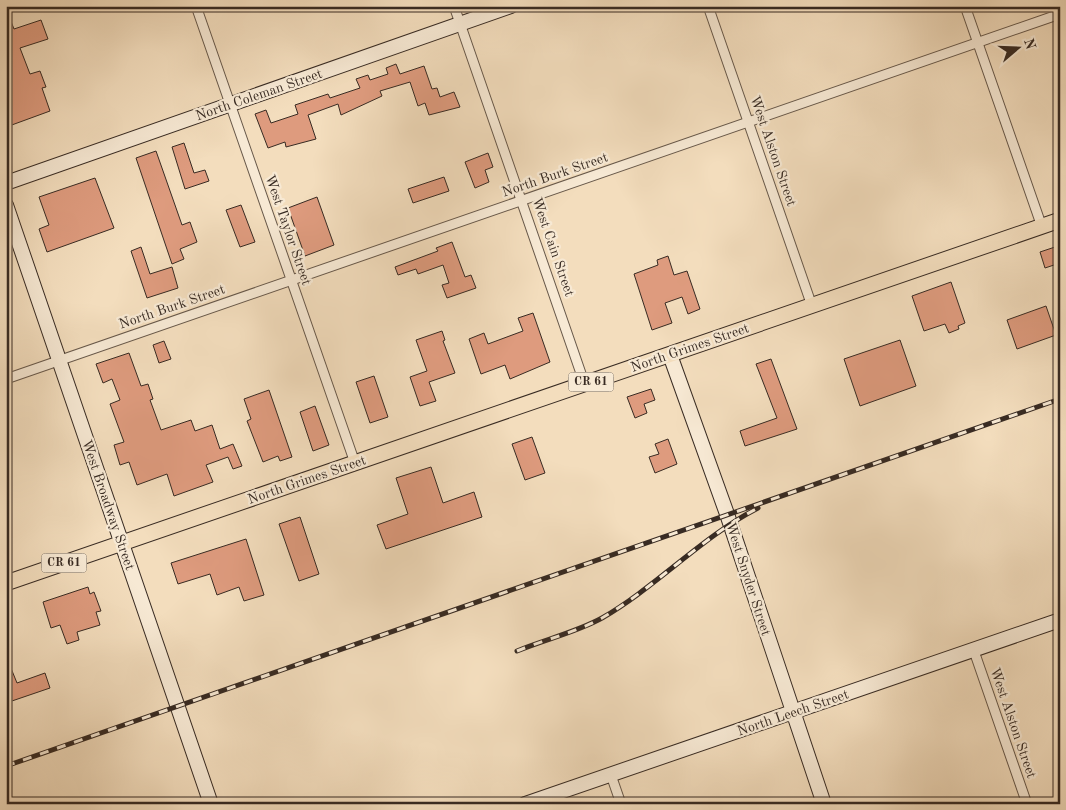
<svg xmlns="http://www.w3.org/2000/svg" width="1066" height="810" font-family="'Old Standard TT',serif">
	<rect width="100%" height="100%" fill="#f3ddbd"/>
	<filter id="stains"><feTurbulence type="fractalNoise" baseFrequency=".004" numOctaves="4"/><feColorMatrix values="0 0 0 0 .2 0 0 0 0 .09 0 0 0 0 .02 0 0 0 .5 -.17"/></filter>
	<radialGradient id="worn" r=".72"><stop offset=".6" stop-color="#630" stop-opacity="0"/><stop offset="1" stop-color="#630" stop-opacity=".3"/></radialGradient>
	<!-- building -->
	<g fill="#de9b7e" stroke="#382b23">
		<polygon points="6,9 14,29 41,20 48,39 20,48 30,74 40,71 46,87 42,88 50,111 9,126 6,117"/>
		<polygon points="396,64 400,74 424,66 432,89 437,88 440,97 454,92 460,107 429,115 425,103 418,106 410,82 380,91 382,96 341,115 338,104 308,115 316,139 286,147 285,142 268,148 255,114 266,110 271,123 298,114 295,105 328,94 330,98 360,88 356,79 368,75 370,80 388,74 386,68"/>
		<polygon points="184,143 194,173 205,170 209,181 185,189 172,147"/>
		<polygon points="156,151 182,225 190,222 197,242 180,249 184,259 172,264 136,158"/>
		<polygon points="488,153 493,167 485,170 489,182 475,188 465,162"/>
		<polygon points="444,177 449,191 413,203 408,189"/>
		<polygon points="95,178 114,228 47,252 39,229 49,225 39,197"/>
		<polygon points="317,197 334,245 305,256 288,208"/>
		<polygon points="241,205 255,242 240,247 226,210"/>
		<polygon points="452,242 465,277 471,275 476,288 447,298 442,285 449,283 443,265 418,274 416,269 398,275 395,267 438,251 436,248"/>
		<polygon points="1058,246 1060,263 1045,268 1040,252"/>
		<polygon points="141,247 150,274 172,267 178,288 147,298 131,251"/>
		<polygon points="668,256 674,275 687,271 700,309 688,314 682,297 665,303 672,323 652,330 634,274 658,265 657,260"/>
		<polygon points="951,282 965,323 958,326 959,329 949,333 945,324 924,331 912,296"/>
		<polygon points="1046,306 1056,335 1017,349 1007,320"/>
		<polygon points="533,313 550,362 510,379 505,365 481,374 469,339 484,333 488,344 523,331 518,318"/>
		<polygon points="442,331 445,340 443,341 455,373 429,382 436,401 420,406 410,377 427,371 416,340"/>
		<polygon points="900,340 916,386 860,406 844,359"/>
		<polygon points="164,341 171,359 159,363 153,345"/>
		<polygon points="129,353 141,386 148,384 153,399 150,400 161,430 191,420 195,431 212,425 220,449 233,444 242,466 233,469 228,457 206,465 213,482 174,496 167,474 137,485 129,462 120,465 114,445 124,442 110,404 120,400 112,379 103,383 96,364"/>
		<polygon points="771,359 797,429 745,446 740,431 777,418 756,364"/>
		<polygon points="374,376 388,417 370,423 356,382"/>
		<polygon points="651,389 655,400 644,404 647,413 635,418 627,397"/>
		<polygon points="269,390 292,457 280,461 278,456 263,462 247,421 251,419 244,399"/>
		<polygon points="315,406 329,445 313,451 300,412"/>
		<polygon points="532,437 545,473 525,480 512,444"/>
		<polygon points="668,439 677,464 655,473 649,457 659,454 655,444"/>
		<polygon points="431,467 443,503 474,492 482,517 386,549 377,525 408,514 396,478"/>
		<polygon points="300,517 319,574 299,581 279,524"/>
		<polygon points="246,539 264,595 244,601 239,587 217,595 210,574 178,584 171,563"/>
		<polygon points="88,587 90,594 94,592 101,611 96,612 100,625 77,632 79,640 67,644 60,625 51,628 43,602"/>
		<polygon points="6,656 17,683 45,673 50,688 6,703"/>
	</g>
	<g fill="none" stroke-linecap="round" stroke-linejoin="round">
		<defs>
			<g id="street">
				<polyline points="196,6 355,463"/>
				<polyline points="454,6 585,385"/>
				<polyline points="708,6 812,306"/>
				<polyline points="965,6 1042,227"/>
				<polyline points="6,379 1060,14"/>
				<polyline points="974,651 1027,804"/>
				<polyline points="611,775 621,804"/>
			</g>
			<g id="secondary">
				<polyline points="6,183 511,6"/>
				<polyline points="6,205 211,804"/>
				<polyline points="670,355 727,514 824,804"/>
				<polyline points="525,804 1060,620"/>
			</g>
			<polyline id="primary" points="6,583 1060,220"/>
		</defs>
		<!-- street casing -->
		<use href="#street" stroke="#67584a" stroke-width="11"/>
		<!-- secondary casing -->
		<use href="#secondary" stroke="#382b23" stroke-width="16"/>
		<!-- primary casing -->
		<use href="#primary" stroke="#382b23" stroke-width="17"/>
		<!-- street -->
		<use href="#street" stroke="#f7e9d4" stroke-width="9"/>
		<!-- secondary -->
		<use href="#secondary" stroke="#f7e9d4" stroke-width="14"/>
		<!-- primary -->
		<use href="#primary" stroke="#f3ddbd" stroke-width="15"/>
		<defs>
			<g id="rail">
				<path d="M 517,651 C 543,640 577,632 602,618 C 656,587 703,536 758,508"/>
				<polyline points="6,766 1060,399"/>
			</g>
		</defs>
		<!-- rail casing -->
		<use href="#rail" stroke="#382b23" stroke-width="5"/>
		<!-- rail -->
		<use href="#rail" stroke="#f7e9d4" stroke-width="3" stroke-dasharray="9" stroke-linecap="butt"/>
	</g>
	<g text-anchor="middle" dominant-baseline="central" stroke-width="4.5" stroke-linejoin="round" paint-order="stroke">
		<!-- shield labels -->
		<g fill="#f7e9d4" stroke="#716458" stroke-width="1">
			<rect x="568.5" y="372.5" width="45" height="19" rx="4"/>
			<rect x="41.5" y="553.5" width="45" height="19" rx="4"/>
		</g>
		<g font-size="12" font-weight="bold" fill="#382b23">
			<text x="591" y="382">CR 61</text>
			<text x="64" y="563">CR 61</text>
		</g>
		<!-- street labels -->
		<g font-size="14" fill="#382b23" stroke="#f7e9d4">
			<text transform="translate(259 95) rotate(-19)">North Coleman Street</text>
			<text transform="translate(773 151) rotate(71)">West Alston Street</text>
			<text transform="translate(555 175) rotate(-19)">North Burk Street</text>
			<text transform="translate(288 230) rotate(71)">West Taylor Street</text>
			<text transform="translate(553 247) rotate(71)">West Cain Street</text>
			<text transform="translate(172 307) rotate(-19)">North Burk Street</text>
			<text transform="translate(690 348) rotate(-19)">North Grimes Street</text>
			<text transform="translate(307 480) rotate(-19)">North Grimes Street</text>
			<text transform="translate(108 505) rotate(71)">West Broadway Street</text>
			<text transform="translate(748 579) rotate(72)">West Snyder Street</text>
			<text transform="translate(793 713) rotate(-19)">North Leech Street</text>
			<text transform="translate(1013 723) rotate(71)">West Alston Street</text>
		</g>
	</g>
	<!-- margin -->
	<rect width="1066" height="810" fill="none" stroke="#f3ddbd" stroke-width="25"/>
	<rect x="8" y="8" width="1051" height="795" fill="none" stroke="#382b23" stroke-width="2.5"/>
	<rect x="12" y="12" width="1041" height="785" fill="none" stroke="#382b23"/>
	<!-- north arrow -->
	<g transform="translate(1018 48) rotate(71)" stroke="#f7e9d4" stroke-width="4" paint-order="stroke">
	<path d="M0-4L9 19L0 12L-9 19Z" fill="#382b23"/>
	<text y="-8" font-size="14" font-weight="bold" text-anchor="middle" fill="#382b23">N</text>
	</g>
	<rect width="100%" height="100%" filter="url(#stains)"/>
	<rect width="100%" height="100%" fill="url(#worn)"/>
</svg>
